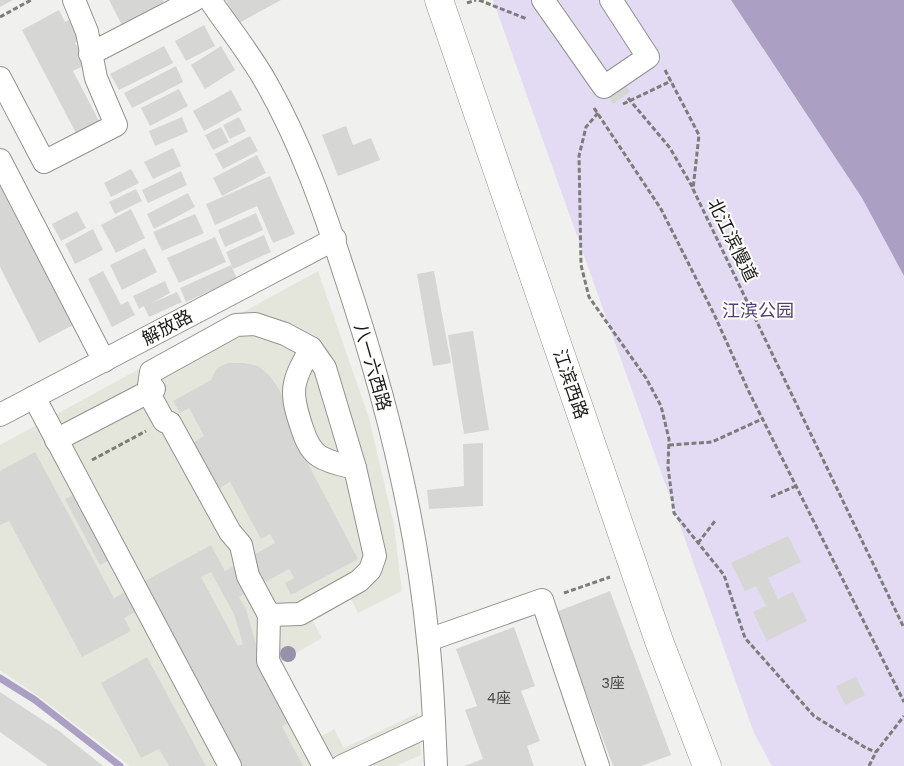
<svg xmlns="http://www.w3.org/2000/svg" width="904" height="766" font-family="'Work Sans','Noto Sans SC',sans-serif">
	<rect width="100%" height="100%" fill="#f0f1ee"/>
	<!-- built -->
	<polygon fill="#e5e6db" points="318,271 369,418 394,525 402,591 358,613 351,599 313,621 322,638 279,663 318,738 334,729 344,748 418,713 421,755 396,766 130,766 38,696 0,670 0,445"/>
	<!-- green -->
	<polygon fill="#e2dbf3" points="493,0 731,0 862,198 904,276 904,766 772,766 754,733"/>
	<!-- water -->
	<polygon fill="#aba0c4" points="731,0 904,0 904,276 862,198"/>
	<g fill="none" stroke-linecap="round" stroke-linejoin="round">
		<!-- stream -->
		<polyline stroke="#aba0c4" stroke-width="7" points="0,678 35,700 120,766"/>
	</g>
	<!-- building -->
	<g fill="#d6d7d4" fill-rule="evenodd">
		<polygon points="0,0 13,0 0,7"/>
		<polygon points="109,0 163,0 166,7 124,29"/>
		<polygon points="226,0 281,0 239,23"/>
		<polygon points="59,10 65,22 69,20 80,40 75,43 87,64 73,71 101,125 78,137 22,30"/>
		<polygon points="204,25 215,46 186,61 175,41"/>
		<polygon points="164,46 173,63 119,90 110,74"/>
		<polygon points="221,46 235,70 205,89 191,65"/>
		<polygon points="176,66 183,82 132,108 124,93"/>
		<polygon points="618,75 630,92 613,104 601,87"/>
		<polygon points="179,89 188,106 150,126 141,108"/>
		<polygon points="231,90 242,110 204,131 193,111"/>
		<polygon points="182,117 188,132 155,146 149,131"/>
		<polygon points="239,117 246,131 230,139 223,125"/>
		<polygon points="346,126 353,145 371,138 380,160 338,176 322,135"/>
		<polygon points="221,127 229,142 213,150 205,135"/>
		<polygon points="250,136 258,151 223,169 215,154"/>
		<polygon points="173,148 181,166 153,179 144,162"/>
		<polygon points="257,155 266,173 222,196 213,178"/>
		<polygon points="131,169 139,183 111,197 104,183"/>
		<polygon points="181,171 187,185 148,203 142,190"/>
		<polygon points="270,176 295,234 273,243 257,206 215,225 206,204"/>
		<polygon points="0,182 73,325 39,343 0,267"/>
		<polygon points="136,189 142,201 115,214 109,202"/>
		<polygon points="188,193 195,207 154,229 147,214"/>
		<polygon points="131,209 145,238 116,253 101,225"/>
		<polygon points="77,211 86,228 61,241 52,224"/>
		<polygon points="256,213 263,230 225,247 218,230"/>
		<polygon points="195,214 204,233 162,251 153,232"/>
		<polygon points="93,229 103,250 75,264 65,244"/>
		<polygon points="264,235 271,252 233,269 226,252"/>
		<polygon points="215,237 226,262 179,283 167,258"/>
		<polygon points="145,248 157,272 122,290 110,265"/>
		<polygon points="231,265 237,279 186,302 180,288"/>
		<polygon points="103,271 121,305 128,301 135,315 112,327 88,279"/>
		<polygon points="434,271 451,363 433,366 417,274"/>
		<polygon points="165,281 170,293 152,303 177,292 182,302 149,317 144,306 139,309 133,296"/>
		<polygon points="473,331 489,430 464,434 448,335"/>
		<path d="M 228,363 L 244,363 L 258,366 L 270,376 L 280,391 L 306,460 L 358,559 L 291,595 L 285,583 L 294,578 L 289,569 L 239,597 L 246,609 L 260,658 L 294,721 L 282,726 L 303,766 L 241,766 L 152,603 L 124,618 L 131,631 L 82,657 L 9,521 L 0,525 L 0,471 L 35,452 L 114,598 L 211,545 L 225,571 L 275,543 L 270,534 L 261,539 L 230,482 L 218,489 L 192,443 L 204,436 L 189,408 L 180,413 L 173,401 L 211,380 L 217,368 ZM 211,572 L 234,614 L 243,644 L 238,646 L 201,577 Z"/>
		<polygon points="483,443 483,506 429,509 427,490 464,486 463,444"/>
		<polygon points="88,487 124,553 100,565 65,499"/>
		<polygon points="788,536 801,562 768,578 778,599 793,592 807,621 767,641 753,612 766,606 756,586 745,591 731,563"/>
		<polygon points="610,591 671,755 641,766 613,766 556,612"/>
		<polygon points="514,627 535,686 521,691 540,741 527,746 534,766 464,766 483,759 465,710 477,706 456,649"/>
		<polygon points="147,657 188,733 206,766 169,766 159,749 141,758 101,683"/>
		<polygon points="856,677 865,695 845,705 836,686"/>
		<polygon points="0,692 59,731 103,766 48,766 0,732"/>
	</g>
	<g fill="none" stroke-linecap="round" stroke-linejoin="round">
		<defs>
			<g id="minor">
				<path d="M 210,0 C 229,28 251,55 267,84 C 301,144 323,207 344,272 C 384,391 416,515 428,640 C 433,682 434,724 436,766"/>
				<polyline points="543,0 604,87 648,57 611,0"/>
				<polyline points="90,54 194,0"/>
				<polyline points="0,78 44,162 116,125 96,78 87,32 74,0"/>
				<polyline points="0,160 104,361"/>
				<path d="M 311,348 C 291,384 289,391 303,431 C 306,440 310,450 319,456 C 330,463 343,465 355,468"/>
				<polyline points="34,397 230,766"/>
				<polyline points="0,415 335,239"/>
				<polyline points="56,440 154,389"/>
				<polyline points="269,615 248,576 241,545 230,532 170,423 164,421 148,392 151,372 236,325 255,324 285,334 311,348 325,368 355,468 375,556 370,570 359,581 300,614 269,615 268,661 324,766"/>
				<polyline points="428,640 542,600 598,766"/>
				<polyline points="342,766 434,723"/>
			</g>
			<polyline id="major" points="439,0 659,641 707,766"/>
		</defs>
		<!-- minor casing -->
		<use href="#minor" stroke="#92928f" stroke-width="24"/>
		<!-- major casing -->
		<use href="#major" stroke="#92928f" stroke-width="29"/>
		<!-- path -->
		<g stroke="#7c7c7a" stroke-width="3" stroke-dasharray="5 2.5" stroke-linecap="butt">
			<polyline points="479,0 527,19"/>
			<polyline points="467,3 476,0"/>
			<polyline points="0,17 31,0"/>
			<polyline points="665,70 699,135 693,189 904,628"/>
			<polyline points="628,98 670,148 693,188"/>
			<polyline points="623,104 671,81"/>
			<polyline points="594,108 661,209 714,314 749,392 904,702"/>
			<polyline points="598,113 586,127 579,156 581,265 589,297 646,378 661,406 669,439 668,467 674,513 724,575 745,638 814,716 866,748 876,752"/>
			<polyline points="669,445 712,442 762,419"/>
			<polyline points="92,460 146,431"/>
			<polyline points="771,497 796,486"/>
			<polyline points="698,543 715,521"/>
			<polyline points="564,593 610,577"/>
			<polyline points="869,766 876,752 904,716"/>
		</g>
		<!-- minor -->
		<use href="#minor" stroke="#fff" stroke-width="22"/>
		<!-- major -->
		<use href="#major" stroke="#fff" stroke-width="28"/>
	</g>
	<!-- trees -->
	<circle fill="#9990aa" cx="288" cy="654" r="8"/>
	<g text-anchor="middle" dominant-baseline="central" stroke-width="4" stroke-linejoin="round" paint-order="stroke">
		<!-- number labels -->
		<g font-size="15" fill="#4a4a48">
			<text x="613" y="683">3座</text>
			<text x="499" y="698">4座</text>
		</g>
		<!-- street labels -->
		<g font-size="18" fill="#1b1b1a" stroke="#fffffe">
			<text transform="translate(733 240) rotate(64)">北江滨慢道</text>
			<text transform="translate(167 327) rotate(-28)">解放路</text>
			<text transform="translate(373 367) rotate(74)">八一六西路</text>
			<text transform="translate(571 384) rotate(71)">江滨西路</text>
		</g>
		<!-- park labels -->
		<g font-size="18" fill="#524072" stroke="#fffffe">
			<text x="758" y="310">江滨公园</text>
		</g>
	</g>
</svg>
